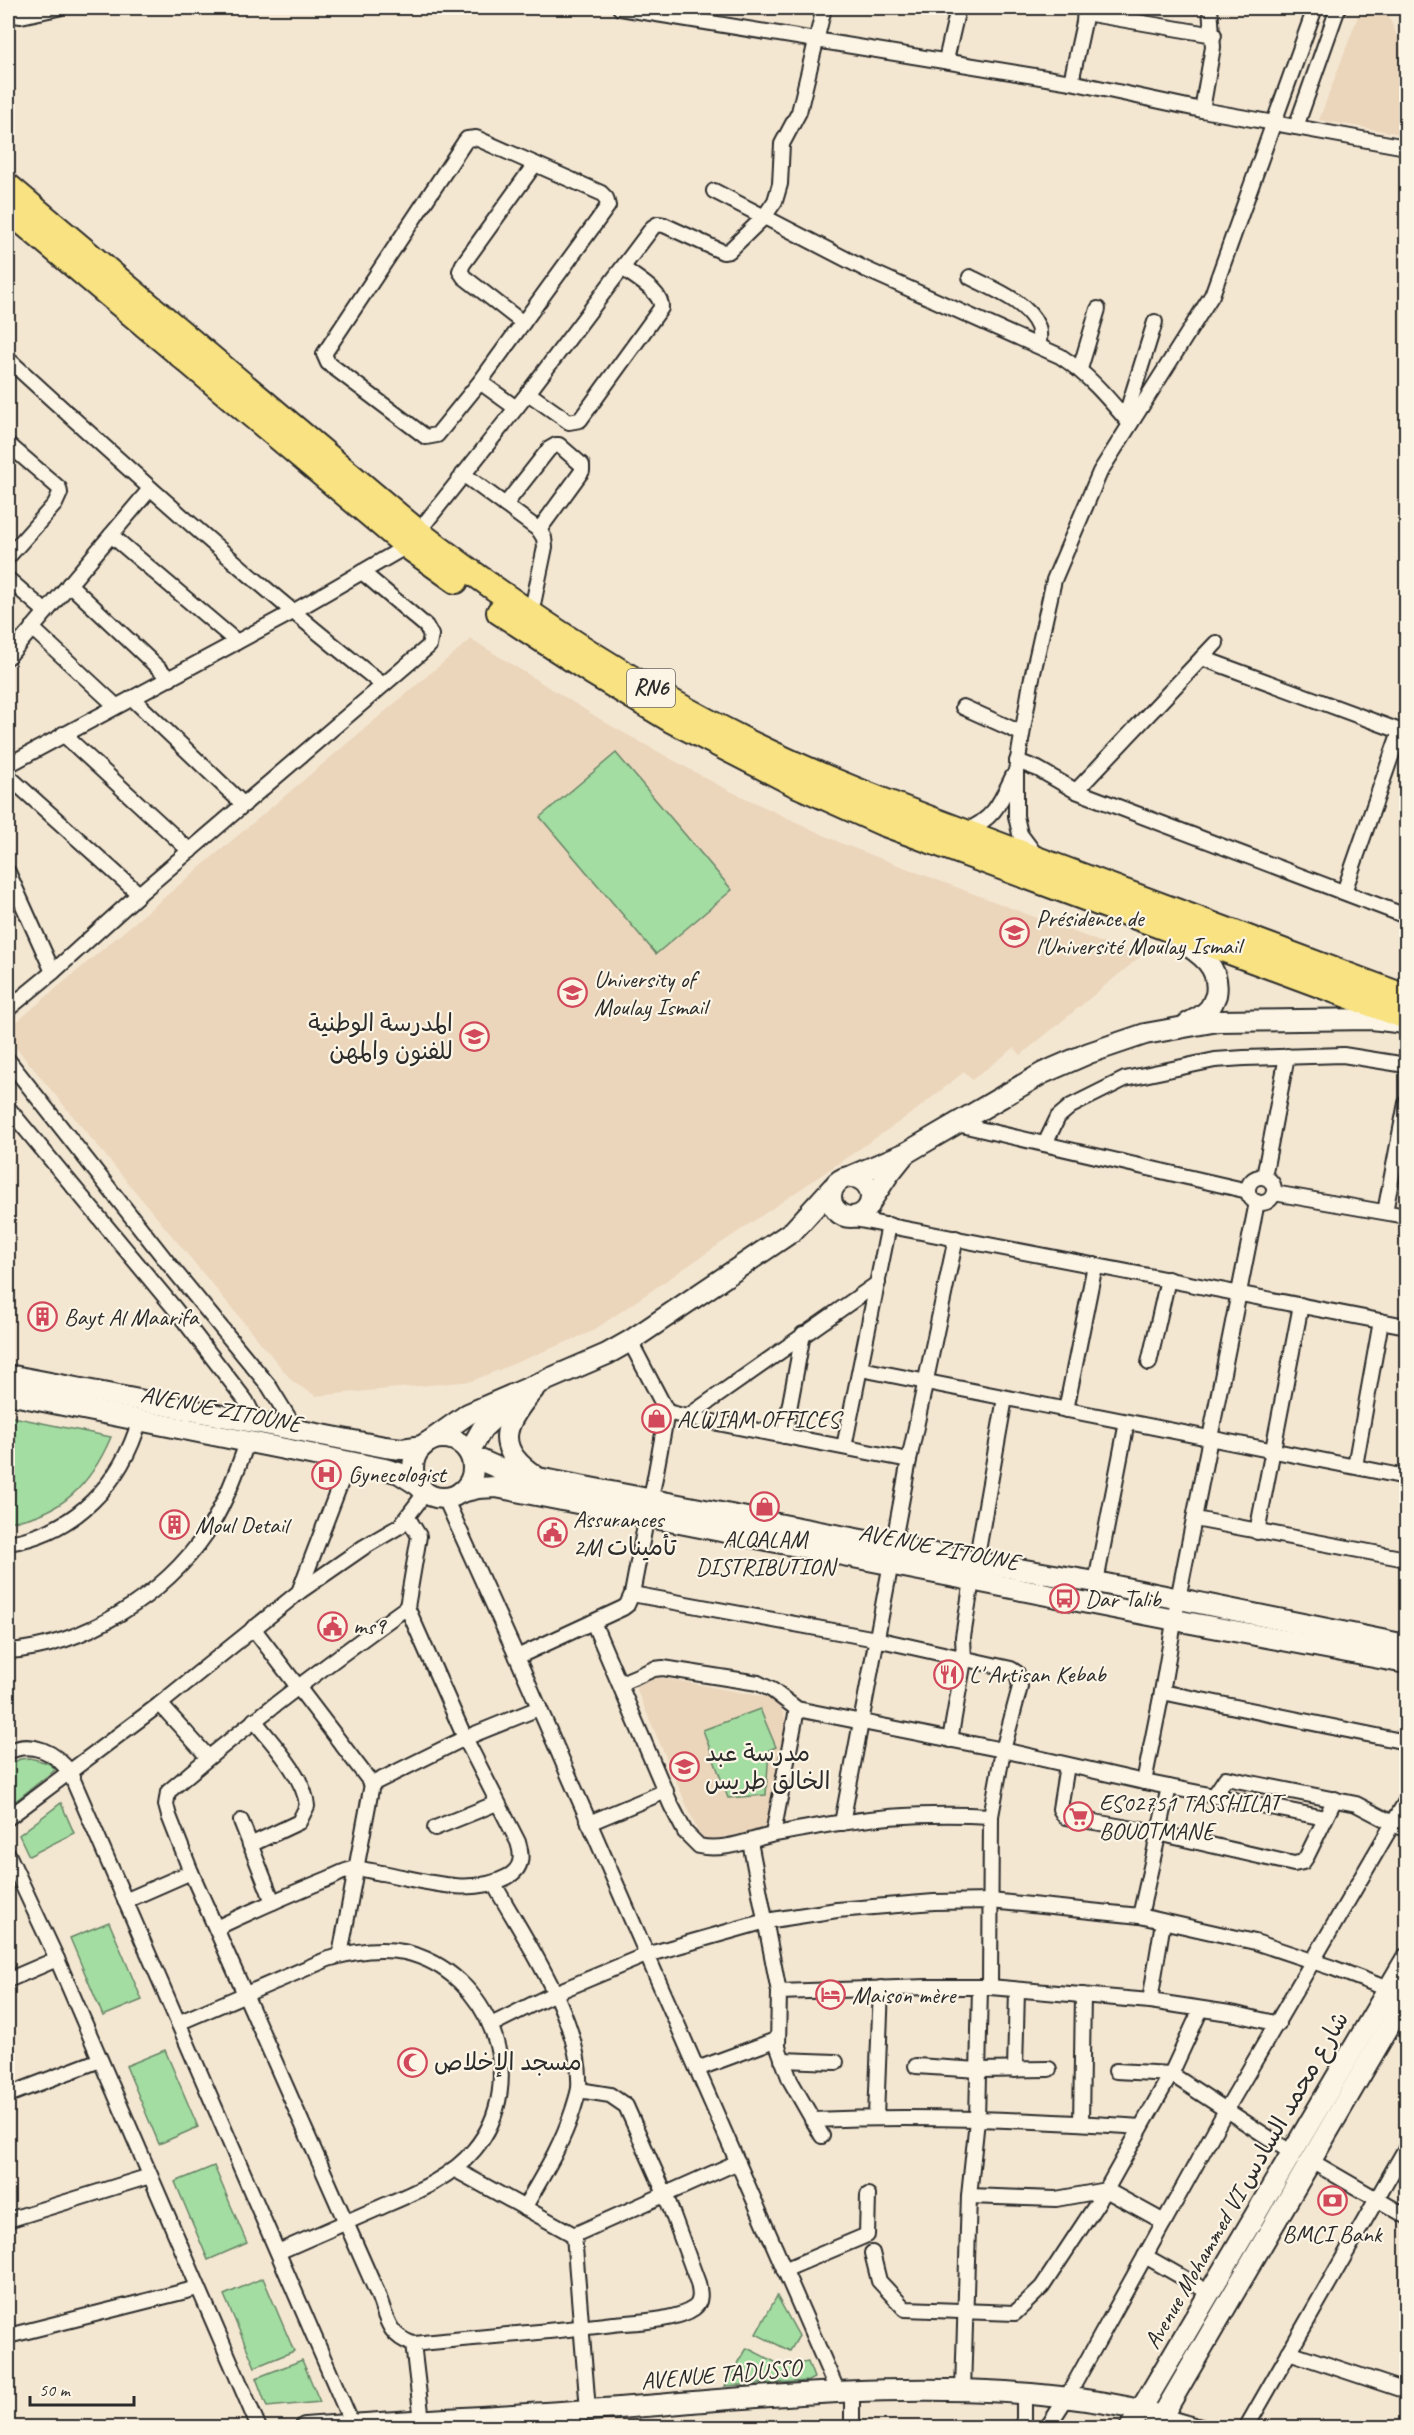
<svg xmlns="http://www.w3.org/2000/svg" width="1414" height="2435" font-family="Caveat,'Playpen Sans Arabic',sans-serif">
	<rect width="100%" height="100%" fill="#f4e7d2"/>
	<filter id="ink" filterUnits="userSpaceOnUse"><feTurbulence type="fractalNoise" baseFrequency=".0167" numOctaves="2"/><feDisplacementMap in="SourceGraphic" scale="12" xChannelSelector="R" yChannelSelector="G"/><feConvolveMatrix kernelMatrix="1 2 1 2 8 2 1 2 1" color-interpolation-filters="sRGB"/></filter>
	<g filter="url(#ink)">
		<!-- built -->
		<g fill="#ebd6bc">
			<polygon points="1361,8 1385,8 1406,56 1406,135 1319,120"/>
			<polygon points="471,639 608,724 722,787 843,844 1140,957 1021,1055 1014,1048 972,1080 964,1072 915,1111 591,1332 472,1381 316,1396 293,1382 8,1038 8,1029"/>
			<polygon points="658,1677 777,1699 788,1724 767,1829 702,1841 635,1686"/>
		</g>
		<!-- green -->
		<g fill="#a3dda2" stroke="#678466" stroke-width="1.5">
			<polygon points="616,753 732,890 656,954 540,817"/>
			<path d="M 8,1416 L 111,1437 C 91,1484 61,1516 8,1522 Z"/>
			<polygon points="760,1709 776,1747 769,1750 766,1795 728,1798 703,1730"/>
			<polygon points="30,1758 48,1763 56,1769 8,1807 8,1765 20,1759"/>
			<polygon points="61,1803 74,1833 29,1856 19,1835"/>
			<polygon points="109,1922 142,2000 103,2016 70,1938"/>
			<polygon points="165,2050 198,2127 159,2144 126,2066"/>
			<polygon points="214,2166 247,2243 208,2260 175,2182"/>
			<polygon points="263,2278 294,2351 255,2367 224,2295"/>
			<polygon points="777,2296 799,2336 790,2351 756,2334"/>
			<polygon points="747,2348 783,2366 808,2362 814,2378 808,2381 725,2386"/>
			<polygon points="302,2360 320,2402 267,2407 256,2378"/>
		</g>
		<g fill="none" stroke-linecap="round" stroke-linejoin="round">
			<defs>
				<g id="street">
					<polyline points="620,8 1071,82 1202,110 1406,147"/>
					<polyline points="1085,13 1214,35"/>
					<polyline points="8,14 21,16 58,8"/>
					<polyline points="946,60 958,8"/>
					<polyline points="1071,82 1084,22 1085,8"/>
					<polyline points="1202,110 1213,47 1210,8"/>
					<polyline points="1296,127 1338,8"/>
					<polygon points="476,138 601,193 606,198 608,206 480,382 437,435 426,437 328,363 324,354 464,143 467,139"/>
					<path d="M 714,191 L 865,269 L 1060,356 C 1088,374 1108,398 1130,424"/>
					<path d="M 970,277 C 993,289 1027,301 1038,327 C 1040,333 1039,340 1039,346"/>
					<polyline points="523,323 464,277 460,271 463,264 535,164"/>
					<path d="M 8,359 C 130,471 253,582 383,685"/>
					<polyline points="1080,369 1098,309"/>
					<polyline points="480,382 516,408"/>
					<path d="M 528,393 L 569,422 L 580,420 L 661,308 C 663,292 635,278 623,268"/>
					<polyline points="1125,418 1155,322"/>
					<polyline points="8,444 59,488 60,493 55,504 8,557"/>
					<polyline points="463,474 539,530 544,538 545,547 531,614"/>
					<polyline points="505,505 549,449 556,445 559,445 582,465 582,471 539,530"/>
					<polyline points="418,532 528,393 653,227 658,224 664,225 723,252 729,251 764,217 775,201 780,184 782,144 799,112 824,8"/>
					<polyline points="111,535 237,642"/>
					<polyline points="8,579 46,612"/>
					<polyline points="69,584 170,679"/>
					<polyline points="32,628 116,706"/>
					<polyline points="8,657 150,489"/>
					<polyline points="1202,658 1400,731 1344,892"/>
					<polyline points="132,698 244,805"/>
					<polyline points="963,707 1021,733"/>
					<polyline points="63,734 190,851"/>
					<polyline points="1017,761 1038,769 1076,791 1406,916"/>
					<polyline points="8,765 291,613 407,546"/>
					<polyline points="8,776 139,894"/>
					<polyline points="1076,791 1216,643"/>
					<path d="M 965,831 C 994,819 1000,803 1013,776"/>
					<polyline points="1035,854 1020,834 1016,816 1016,771 1031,682 1054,580 1100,472 1212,295 1315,8"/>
					<polyline points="8,872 53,972"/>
					<polyline points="8,1009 53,972 139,894 429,646 431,635 426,626 362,572"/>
					<polyline points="8,1060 168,1263 269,1386 296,1430"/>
					<polyline points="8,1108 175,1309 246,1401 257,1423"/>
					<polyline points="953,1123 1248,1191"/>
					<polyline points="1045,1144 1058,1117 1071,1106 1125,1079 1215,1060 1244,1058 1343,1055 1406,1065"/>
					<circle cx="1261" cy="1190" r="13"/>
					<polyline points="1264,1177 1287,1056"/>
					<polyline points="1274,1193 1406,1216"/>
					<polyline points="1257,1202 1178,1599 1162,1692 1406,1742"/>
					<polyline points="1385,1212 1406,1103"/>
					<polyline points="849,1218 1406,1326"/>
					<polyline points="630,1341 667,1412 651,1499"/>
					<polyline points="1149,1363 1168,1279"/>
					<polyline points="861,1369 1406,1477"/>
					<polyline points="1066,1410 1095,1265"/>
					<polyline points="667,1412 687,1417 878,1283"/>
					<polyline points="687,1417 909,1460"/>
					<polyline points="784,1436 803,1334"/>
					<polyline points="844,1447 889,1225"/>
					<polyline points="1355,1466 1381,1321"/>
					<polyline points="445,1498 517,1657 837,2390"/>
					<polyline points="1195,1519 1406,1559"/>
					<polyline points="1257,1532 1301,1305"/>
					<path d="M 8,1543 C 75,1533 122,1483 140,1419"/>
					<polyline points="893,1546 909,1460 956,1238"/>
					<polyline points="976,1562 1005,1398"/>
					<polyline points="1096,1582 1127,1422"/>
					<polyline points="299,1592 349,1461"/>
					<polyline points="632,1594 647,1515"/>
					<path d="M 407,1607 C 325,1666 244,1726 168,1792 L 166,1805 L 169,1816 L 191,1872 L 378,2295 C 387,2318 387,2335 413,2344 C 480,2337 547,2332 613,2324 C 635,2322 676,2321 694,2308 C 702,2302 700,2292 698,2283 L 666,2196 L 626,2106 L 610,2095 L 579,2090"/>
					<path d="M 593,1622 L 671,1805 L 685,1832 L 699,1846 C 724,1852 751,1839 776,1834 C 797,1830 818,1826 839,1823 C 889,1815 941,1813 991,1816"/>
					<polyline points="253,1628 372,1784 340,1955"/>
					<path d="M 8,1651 C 84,1646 165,1595 207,1532 C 225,1504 237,1471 248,1440"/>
					<polyline points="517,1657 623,1608 627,1605 632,1594 876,1639 1011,1669 1017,1673 1020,1687 1003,1750 991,1816 990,1987"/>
					<polyline points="621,1683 654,1669 663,1668 758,1683 772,1690 797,1709 1003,1750 1144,1782 1325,1818"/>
					<polyline points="160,1704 208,1757"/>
					<polyline points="950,1740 964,1660 963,1637 972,1580"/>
					<path d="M 8,1752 C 31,1740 56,1752 70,1773 L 352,2424"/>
					<polyline points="1067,1765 1060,1809 1065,1817 1158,1833 1294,1864 1303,1862 1307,1856 1335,1799"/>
					<polyline points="1144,1782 1162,1692"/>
					<polyline points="372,1784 465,1738 539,1708"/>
					<polyline points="1214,1796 1226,1778 1356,1804 1406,1830"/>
					<polyline points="8,1818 160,1704 299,1592 364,1547 400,1526 426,1492"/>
					<polyline points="241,1821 273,1902"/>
					<polyline points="589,1823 666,1791"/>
					<polyline points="842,1823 891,1563"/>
					<polyline points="435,1828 497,1803"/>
					<polyline points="773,1834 797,1709"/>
					<polyline points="750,1842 779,1992 778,2047 790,2080 822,2136"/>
					<path d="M 250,1845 L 299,1822 L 307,1806 C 305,1777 272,1743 254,1720"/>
					<polyline points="8,1854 57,1959 259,2428"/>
					<path d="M 494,1884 C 525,1940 583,2022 579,2088 C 578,2095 575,2103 573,2110 C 561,2147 543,2175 524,2208"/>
					<polyline points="125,1901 191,1872"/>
					<polyline points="1140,1916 1169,1787"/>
					<path d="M 216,1928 C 252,1911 288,1895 325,1880 C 334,1877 345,1869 355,1869 C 363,1868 374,1872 382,1873 C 421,1880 470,1897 507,1877 C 522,1869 523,1857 518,1842 L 465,1738 L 407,1607 L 419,1536 L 408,1518"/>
					<polyline points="8,1980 57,1959"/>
					<polyline points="779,1992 927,1987 990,1987 1150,2001 1236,2014 1278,2024"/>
					<polyline points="1150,2001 1163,1922"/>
					<path d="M 178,2023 L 328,1959 C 353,1951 378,1947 404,1952 C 490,1971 532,2081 474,2150 C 448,2181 410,2194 374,2210 C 342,2224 310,2238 278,2252"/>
					<polyline points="491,2025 555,1993 646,1955 766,1921 837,1910 934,1902 991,1901 1140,1916 1255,1942 1333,1968 1396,1992"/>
					<polyline points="782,2060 836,2062"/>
					<polyline points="916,2066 979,2070 1049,2069"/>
					<polyline points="697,2069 778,2039"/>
					<polyline points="1015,2070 1017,1990"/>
					<polyline points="1116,2071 1171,2074 1292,2153"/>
					<polyline points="8,2095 100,2060"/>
					<polyline points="876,2117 881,1988"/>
					<path d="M 812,2120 C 921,2115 1032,2120 1141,2127"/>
					<polyline points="1081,2123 1083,1995"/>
					<polyline points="1311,2161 1406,2216"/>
					<polyline points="454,2169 574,2235"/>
					<polyline points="969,2196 1056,2199 1106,2190 1164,2222"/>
					<polyline points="8,2220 150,2176"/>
					<polyline points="574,2235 738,2162"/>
					<polyline points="574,2235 588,2410"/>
					<polyline points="872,2253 879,2281 905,2309 1015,2313 1042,2287 1106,2190 1171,2074 1201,2009"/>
					<polyline points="1145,2256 1210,2293"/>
					<polyline points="784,2270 867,2235 868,2195"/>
					<polyline points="8,2336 198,2288"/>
					<polyline points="413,2344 422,2421"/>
					<polyline points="1289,2352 1406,2391"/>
					<polyline points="852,2390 852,2428"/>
					<polyline points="963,2390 969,2196 977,2120 980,1987"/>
					<polyline points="1162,2416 1204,2428"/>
					<polyline points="1024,2428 1024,2393"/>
					<polyline points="1047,2428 1067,2397 1226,2110 1406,1801"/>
					<polyline points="1246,2428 1406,2148"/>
				</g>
				<g id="secondary">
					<path d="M 1179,940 C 1200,953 1221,967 1216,995 C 1214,1000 1211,1008 1207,1011 C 1202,1017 1193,1020 1187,1024"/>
					<circle cx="851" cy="1197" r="20"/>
					<polyline points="849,1177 906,1153 1043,1073 1089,1053 1145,1034 1218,1021 1372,1019 1404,1023"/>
					<polyline points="871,1201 888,1175 904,1155"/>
					<polyline points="8,1375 385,1447 402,1449 423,1446"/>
					<polyline points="8,1394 385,1469 399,1473 421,1487"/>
					<circle cx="443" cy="1468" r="30"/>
					<polyline points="430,1441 468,1414 607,1354 630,1341 793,1231 832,1188"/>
					<polyline points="469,1452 482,1429 513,1400"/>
					<polyline points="471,1456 496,1467 538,1478 976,1562 1096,1582 1406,1645"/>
					<path d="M 534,1475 C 490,1446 507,1420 534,1389"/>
					<polyline points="461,1492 478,1488 496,1487 1175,1620 1406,1663"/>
					<polyline points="1157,2425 1406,1997"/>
					<path d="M 305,2428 C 418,2420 531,2415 644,2406 C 766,2396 884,2385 1006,2392 C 1059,2396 1111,2401 1162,2416"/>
					<polyline points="1130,2428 1406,1959"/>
				</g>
				<g id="highway">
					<path d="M 8,186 L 418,532 C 521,611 632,684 748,742 C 839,787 935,820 1029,856 C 1155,903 1281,950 1406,997"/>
					<polyline points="8,210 407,546 456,581"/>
					<polyline points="499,612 593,673 671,720 795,784 882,823 1406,1017"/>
				</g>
			</defs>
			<!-- street casing -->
			<use href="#street" stroke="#2b2b2b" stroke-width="18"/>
			<!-- secondary casing -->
			<use href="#secondary" stroke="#2b2b2b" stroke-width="24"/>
			<!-- highway casing -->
			<use href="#highway" stroke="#2b2b2b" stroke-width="28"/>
			<!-- street -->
			<use href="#street" stroke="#fcf5e5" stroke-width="14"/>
			<!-- secondary -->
			<use href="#secondary" stroke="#fcf5e5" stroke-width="20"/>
			<!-- highway -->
			<use href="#highway" stroke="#f8e281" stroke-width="24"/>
		</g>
	</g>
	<!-- icons -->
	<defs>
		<symbol id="school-ring" viewBox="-11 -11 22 22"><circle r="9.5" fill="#fcf5e5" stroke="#d1495b" stroke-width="1.5"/><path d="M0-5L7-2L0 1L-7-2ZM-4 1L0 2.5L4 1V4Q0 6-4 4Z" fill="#d1495b"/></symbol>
		<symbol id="university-ring" viewBox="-11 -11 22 22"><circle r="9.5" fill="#fcf5e5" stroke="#d1495b" stroke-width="1.5"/><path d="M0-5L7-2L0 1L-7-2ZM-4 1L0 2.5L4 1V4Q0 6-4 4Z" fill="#d1495b"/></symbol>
		<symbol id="building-ring" viewBox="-11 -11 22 22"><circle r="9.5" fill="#fcf5e5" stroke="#d1495b" stroke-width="1.5"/><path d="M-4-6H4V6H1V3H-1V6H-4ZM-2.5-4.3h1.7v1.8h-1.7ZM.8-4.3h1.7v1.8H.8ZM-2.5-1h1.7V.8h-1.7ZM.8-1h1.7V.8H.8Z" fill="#d1495b"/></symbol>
		<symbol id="shop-ring" viewBox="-11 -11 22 22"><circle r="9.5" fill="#fcf5e5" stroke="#d1495b" stroke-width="1.5"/><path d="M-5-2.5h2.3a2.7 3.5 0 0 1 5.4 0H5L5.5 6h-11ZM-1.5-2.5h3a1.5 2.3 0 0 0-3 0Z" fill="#d1495b"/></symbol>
		<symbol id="hospital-ring" viewBox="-11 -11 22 22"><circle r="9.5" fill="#fcf5e5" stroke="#d1495b" stroke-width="1.5"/><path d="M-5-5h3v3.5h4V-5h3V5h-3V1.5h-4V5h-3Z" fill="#d1495b"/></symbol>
		<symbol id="civic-ring" viewBox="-11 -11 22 22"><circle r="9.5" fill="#fcf5e5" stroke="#d1495b" stroke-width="1.5"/><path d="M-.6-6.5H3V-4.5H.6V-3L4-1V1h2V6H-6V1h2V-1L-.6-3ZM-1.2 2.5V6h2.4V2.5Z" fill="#d1495b"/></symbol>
		<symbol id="bus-ring" viewBox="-11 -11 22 22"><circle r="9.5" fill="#fcf5e5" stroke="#d1495b" stroke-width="1.5"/><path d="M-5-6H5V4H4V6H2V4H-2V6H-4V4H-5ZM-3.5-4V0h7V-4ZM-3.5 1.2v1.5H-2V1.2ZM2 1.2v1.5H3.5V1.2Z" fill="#d1495b"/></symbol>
		<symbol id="restaurant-ring" viewBox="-11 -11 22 22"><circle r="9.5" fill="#fcf5e5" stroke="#d1495b" stroke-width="1.5"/><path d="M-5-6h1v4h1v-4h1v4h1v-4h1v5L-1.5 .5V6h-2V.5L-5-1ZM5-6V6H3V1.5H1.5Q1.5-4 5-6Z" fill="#d1495b"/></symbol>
		<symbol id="supermarket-ring" viewBox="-11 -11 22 22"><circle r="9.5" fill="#fcf5e5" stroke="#d1495b" stroke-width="1.5"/><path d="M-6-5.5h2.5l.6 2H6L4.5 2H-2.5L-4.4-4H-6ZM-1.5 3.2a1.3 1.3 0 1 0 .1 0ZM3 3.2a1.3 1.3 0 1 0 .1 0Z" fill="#d1495b"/></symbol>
		<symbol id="hotel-ring" viewBox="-11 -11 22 22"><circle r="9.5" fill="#fcf5e5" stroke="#d1495b" stroke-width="1.5"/><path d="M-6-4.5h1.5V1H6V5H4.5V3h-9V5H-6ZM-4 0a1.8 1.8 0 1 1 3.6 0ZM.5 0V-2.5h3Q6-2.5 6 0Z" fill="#d1495b"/></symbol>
		<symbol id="mosque-ring" viewBox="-11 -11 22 22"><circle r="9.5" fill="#fcf5e5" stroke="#d1495b" stroke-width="1.5"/><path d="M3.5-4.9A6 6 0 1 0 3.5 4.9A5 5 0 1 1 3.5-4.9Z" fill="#d1495b"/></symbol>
		<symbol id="bank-ring" viewBox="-11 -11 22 22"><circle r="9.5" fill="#fcf5e5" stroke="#d1495b" stroke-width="1.5"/><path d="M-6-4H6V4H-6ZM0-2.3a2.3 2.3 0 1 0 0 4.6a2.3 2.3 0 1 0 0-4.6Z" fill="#d1495b"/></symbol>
	</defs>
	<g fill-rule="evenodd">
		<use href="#school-ring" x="998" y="916" width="33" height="33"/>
		<use href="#university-ring" x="556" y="976" width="33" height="33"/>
		<use href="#school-ring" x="458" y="1020" width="33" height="33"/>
		<use href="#building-ring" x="26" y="1300" width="33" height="33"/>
		<use href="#shop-ring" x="640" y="1402" width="33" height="33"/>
		<use href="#hospital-ring" x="310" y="1458" width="33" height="33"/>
		<use href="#shop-ring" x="748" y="1490" width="33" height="33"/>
		<use href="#building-ring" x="158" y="1508" width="33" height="33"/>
		<use href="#civic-ring" x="536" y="1516" width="33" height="33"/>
		<use href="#bus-ring" x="1048" y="1582" width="33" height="33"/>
		<use href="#civic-ring" x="316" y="1610" width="33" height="33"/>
		<use href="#restaurant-ring" x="932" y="1658" width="33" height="33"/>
		<use href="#school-ring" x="668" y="1750" width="33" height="33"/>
		<use href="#supermarket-ring" x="1062" y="1800" width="33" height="33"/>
		<use href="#hotel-ring" x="814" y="1978" width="33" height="33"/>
		<use href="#mosque-ring" x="396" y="2046" width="33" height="33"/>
		<use href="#bank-ring" x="1316" y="2184" width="33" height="33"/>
	</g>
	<g text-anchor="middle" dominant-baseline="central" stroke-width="4.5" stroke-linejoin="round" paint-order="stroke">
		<!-- shield labels -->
		<rect fill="#fcf5e5" stroke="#6a6863" stroke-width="1.5" x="627" y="669" width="48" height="38" rx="4.5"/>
		<g font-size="22" font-weight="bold" fill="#2b2b2b">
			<text x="651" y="688">RN6</text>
		</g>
		<!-- poi labels -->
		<g font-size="24" fill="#2b2b2b" stroke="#fcf5e5" text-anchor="start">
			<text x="1036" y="918">Présidence de<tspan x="1036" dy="28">l'Université Moulay Ismail</tspan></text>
			<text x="594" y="979">University of<tspan x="594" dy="28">Moulay Ismail</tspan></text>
			<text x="453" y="1023" text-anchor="end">المدرسة الوطنية<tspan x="453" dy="28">للفنون والمهن</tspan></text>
			<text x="64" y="1317">Bayt Al Maarifa</text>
			<text x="677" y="1419">ALWIAM OFFICES</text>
			<text x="348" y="1474">Gynecologist</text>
			<text x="573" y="1519">Assurances<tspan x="573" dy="28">2M تأمينات</tspan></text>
			<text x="195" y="1525">Moul Detail</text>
			<text x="765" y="1539" text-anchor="middle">ALQALAM<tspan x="765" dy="28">DISTRIBUTION</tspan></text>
			<text x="1085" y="1599">Dar Talib</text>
			<text x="353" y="1626">ms9</text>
			<text x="969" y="1674">L' Artisan Kebab</text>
			<text x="705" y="1753">مدرسة عبد<tspan x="705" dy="28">الخالق طريس</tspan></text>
			<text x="1099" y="1803">ES02751 TASSHILAT<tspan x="1099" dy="28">BOUOTMANE</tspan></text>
			<text x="852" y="1995">Maison mère</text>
			<text x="434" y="2062">مسجد الإخلاص</text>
			<text x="1332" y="2234" text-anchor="middle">BMCI Bank</text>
		</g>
		<!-- street labels -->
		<g font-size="24" fill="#2b2b2b" stroke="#fcf5e5">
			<text transform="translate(221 1409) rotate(11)">AVENUE ZITOUNE</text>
			<text transform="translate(939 1547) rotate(11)">AVENUE ZITOUNE</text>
			<text transform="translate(1246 2180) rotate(-60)">Avenue Mohammed VI شارع محمد السادس</text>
			<text transform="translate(721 2374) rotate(-5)">AVENUE TADUSSO</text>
		</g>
	</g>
	<!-- margin -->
	<rect width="1414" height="2435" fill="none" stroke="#fcf5e5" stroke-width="30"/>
	<rect x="15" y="15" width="1384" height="2405" fill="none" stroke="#2b2b2b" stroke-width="2" filter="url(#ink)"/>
	<!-- scale -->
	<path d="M30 2396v9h104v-9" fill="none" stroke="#2b2b2b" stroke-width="3"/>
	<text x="39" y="2396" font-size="18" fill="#2b2b2b" stroke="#fcf5e5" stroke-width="4.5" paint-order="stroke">50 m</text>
</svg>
